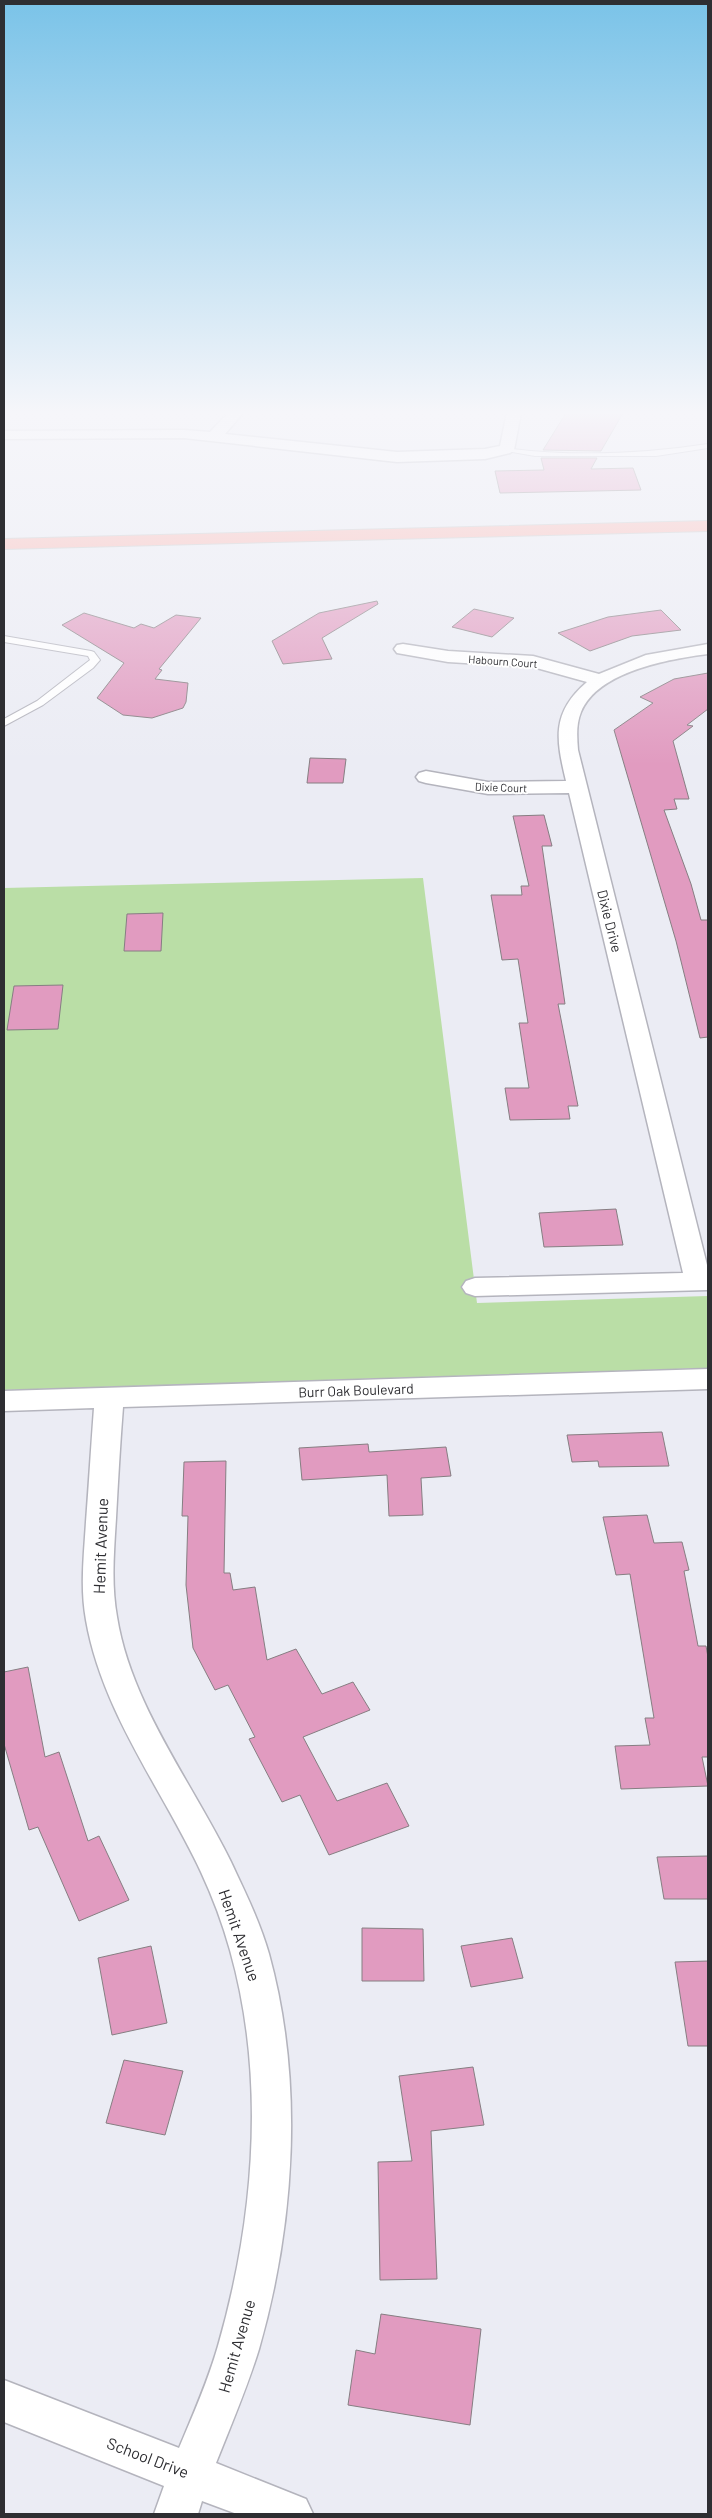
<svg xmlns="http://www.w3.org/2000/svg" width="712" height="2518" font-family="Barlow,sans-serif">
	<rect width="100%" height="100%" fill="#ebecf4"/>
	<!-- green -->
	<polygon fill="#badea6" points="423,878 477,1303 708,1296 708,1368 4,1390 4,888"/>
	<!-- building -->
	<g fill="#e19bc0" stroke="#867e82">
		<polygon points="566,413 623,413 601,451 543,450"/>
		<polygon points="541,458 597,458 591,469 633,468 641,490 500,493 495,471 544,470"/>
		<polygon points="377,601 378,604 322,638 332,659 283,664 272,641 319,613"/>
		<polygon points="474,609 514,618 492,637 452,627"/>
		<polygon points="661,610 681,630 632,636 590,651 558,633 608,617"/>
		<polygon points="84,613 134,628 141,624 154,628 176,615 201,618 159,669 162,670 155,679 188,683 186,702 183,708 152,718 123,715 97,698 124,663 62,625"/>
		<polygon points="708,673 708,709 687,725 693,726 673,741 689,799 674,799 677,809 664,810 691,884 701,920 708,920 708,1037 700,1038 676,941 614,730 653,703 640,697 674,679"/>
		<polygon points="310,758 346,759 343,783 307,783"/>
		<polygon points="544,815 552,846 542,846 565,1004 558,1004 578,1106 568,1106 570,1119 510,1120 505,1088 529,1088 519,1023 528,1023 518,959 502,960 491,895 522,895 521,886 529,886 513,816"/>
		<polygon points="163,913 161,951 124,951 127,914"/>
		<polygon points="63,985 58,1029 7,1030 14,986"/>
		<polygon points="616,1209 623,1245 544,1247 539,1213"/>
		<polygon points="662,1432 669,1466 599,1467 598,1461 572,1462 567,1435"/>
		<polygon points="368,1444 369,1452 446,1447 451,1476 421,1478 423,1515 389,1516 387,1475 302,1480 299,1448"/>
		<polygon points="226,1461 224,1573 230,1573 233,1590 255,1587 267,1660 296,1649 322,1694 353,1682 370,1710 303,1737 337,1801 387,1783 409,1826 329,1855 300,1795 282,1802 249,1739 255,1737 228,1685 215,1690 193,1648 186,1585 188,1516 182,1516 184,1462"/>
		<polygon points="647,1515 654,1543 682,1542 689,1570 684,1571 698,1646 706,1646 708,1657 708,1757 702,1757 708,1786 621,1789 615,1746 650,1745 645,1718 654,1718 630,1574 616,1575 603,1517"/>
		<polygon points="28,1667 45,1757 59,1752 88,1841 99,1836 129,1900 79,1921 38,1827 29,1830 4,1744 4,1672"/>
		<polygon points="708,1856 708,1899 664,1899 657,1857"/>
		<polygon points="362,1928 423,1929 424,1981 362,1981"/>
		<polygon points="512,1938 523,1978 471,1987 461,1946"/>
		<polygon points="151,1946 167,2023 112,2035 98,1958"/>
		<polygon points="708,1961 708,2046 688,2046 675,1962"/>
		<polygon points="124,2060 183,2071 165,2135 106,2123"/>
		<polygon points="473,2067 484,2125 431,2131 437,2279 380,2280 378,2162 412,2161 399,2076"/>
		<polygon points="381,2314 481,2329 470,2425 348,2405 356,2350 375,2354"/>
	</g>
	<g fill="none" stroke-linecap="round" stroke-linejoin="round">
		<defs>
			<g id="service">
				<path d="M 708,444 L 708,448 L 656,456 L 535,456 L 501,450 L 505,448 C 572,457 642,454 708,444 Z"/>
				<polygon points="4,636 91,651 94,652 100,660 93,668 43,705 4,726 4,719 37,701 90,660 88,656 4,642"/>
			</g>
			<g id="minor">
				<polygon points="228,413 243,413 225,434 397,452 485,449 500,446 507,413 521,413 514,450 510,453 485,459 397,462 184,438 4,439 4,431 184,430 210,432"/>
				<path d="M 403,644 L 448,651 L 533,656 L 599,674 L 646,655 L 708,644 L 708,654 C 669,659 598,671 581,712 C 576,724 577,737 578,750 L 708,1269 L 708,1290 L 475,1296 L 466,1293 L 462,1287 L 466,1281 L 475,1278 L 683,1273 L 569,793 L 488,794 L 426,783 L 419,781 L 416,777 L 419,773 L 426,771 L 488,782 L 566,781 C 556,739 551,713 587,682 L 533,667 L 448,662 L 397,653 L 394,649 L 397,645 Z"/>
				<path d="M 708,1369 L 708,1389 L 123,1407 C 120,1444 118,1481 116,1518 C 114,1551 111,1584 117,1617 C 131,1705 193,1784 231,1862 C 245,1892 260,1922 269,1954 C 304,2081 295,2223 259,2349 C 247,2388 231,2425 216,2463 L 306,2499 L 313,2514 L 237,2514 L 202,2501 L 198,2514 L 154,2514 L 164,2486 L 4,2422 L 4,2380 L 179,2448 C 193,2415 208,2381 218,2346 C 262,2193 270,2019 201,1872 C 162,1789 102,1712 86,1620 C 80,1587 84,1555 86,1522 C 89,1484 91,1446 94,1408 L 4,1411 L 4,1391 Z"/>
			</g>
			<polygon id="primary" points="708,521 708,531 4,549 4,539"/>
		</defs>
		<!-- service casing -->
		<use href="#service" stroke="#b4b4bd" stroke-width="2"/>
		<!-- minor casing -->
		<use href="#minor" stroke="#b4b4bd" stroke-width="3"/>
		<!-- primary casing -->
		<use href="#primary" stroke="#c9c9ca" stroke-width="2"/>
		<!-- service -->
		<use href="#service" fill="#fff" fill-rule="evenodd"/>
		<!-- minor -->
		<use href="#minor" fill="#fff" fill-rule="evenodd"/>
		<!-- primary -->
		<use href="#primary" fill="#fbb8b3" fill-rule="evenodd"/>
	</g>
	<!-- sky -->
	<linearGradient id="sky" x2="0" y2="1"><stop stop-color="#7ac3e8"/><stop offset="0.54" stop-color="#f6f6fa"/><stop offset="1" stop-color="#f6f6fa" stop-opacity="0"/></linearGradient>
	<rect width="712" height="765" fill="url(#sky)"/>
	<g text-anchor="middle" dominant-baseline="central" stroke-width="4" stroke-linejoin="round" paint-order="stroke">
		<!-- far-street labels -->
		<g font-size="11" fill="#2e2e32" stroke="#fff">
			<text transform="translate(503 661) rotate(4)">Habourn Court</text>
			<text transform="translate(501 787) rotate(2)">Dixie Court</text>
		</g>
		<!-- street labels -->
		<g font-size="14" fill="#2e2e32" stroke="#fff">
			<text transform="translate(610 921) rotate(76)">Dixie Drive</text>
			<text transform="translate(356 1390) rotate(-2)">Burr Oak Boulevard</text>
		</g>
		<!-- near-street labels -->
		<g font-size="16" fill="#2e2e32" stroke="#fff">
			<text transform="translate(100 1546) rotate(-88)">Hemit Avenue</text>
			<text transform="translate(240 1935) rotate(71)">Hemit Avenue</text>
			<text transform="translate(236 2346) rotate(-74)">Hemit Avenue</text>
			<text transform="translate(148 2457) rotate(21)">School Drive</text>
		</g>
	</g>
	<!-- border -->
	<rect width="712" height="2518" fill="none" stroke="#2e2e32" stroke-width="10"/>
</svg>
